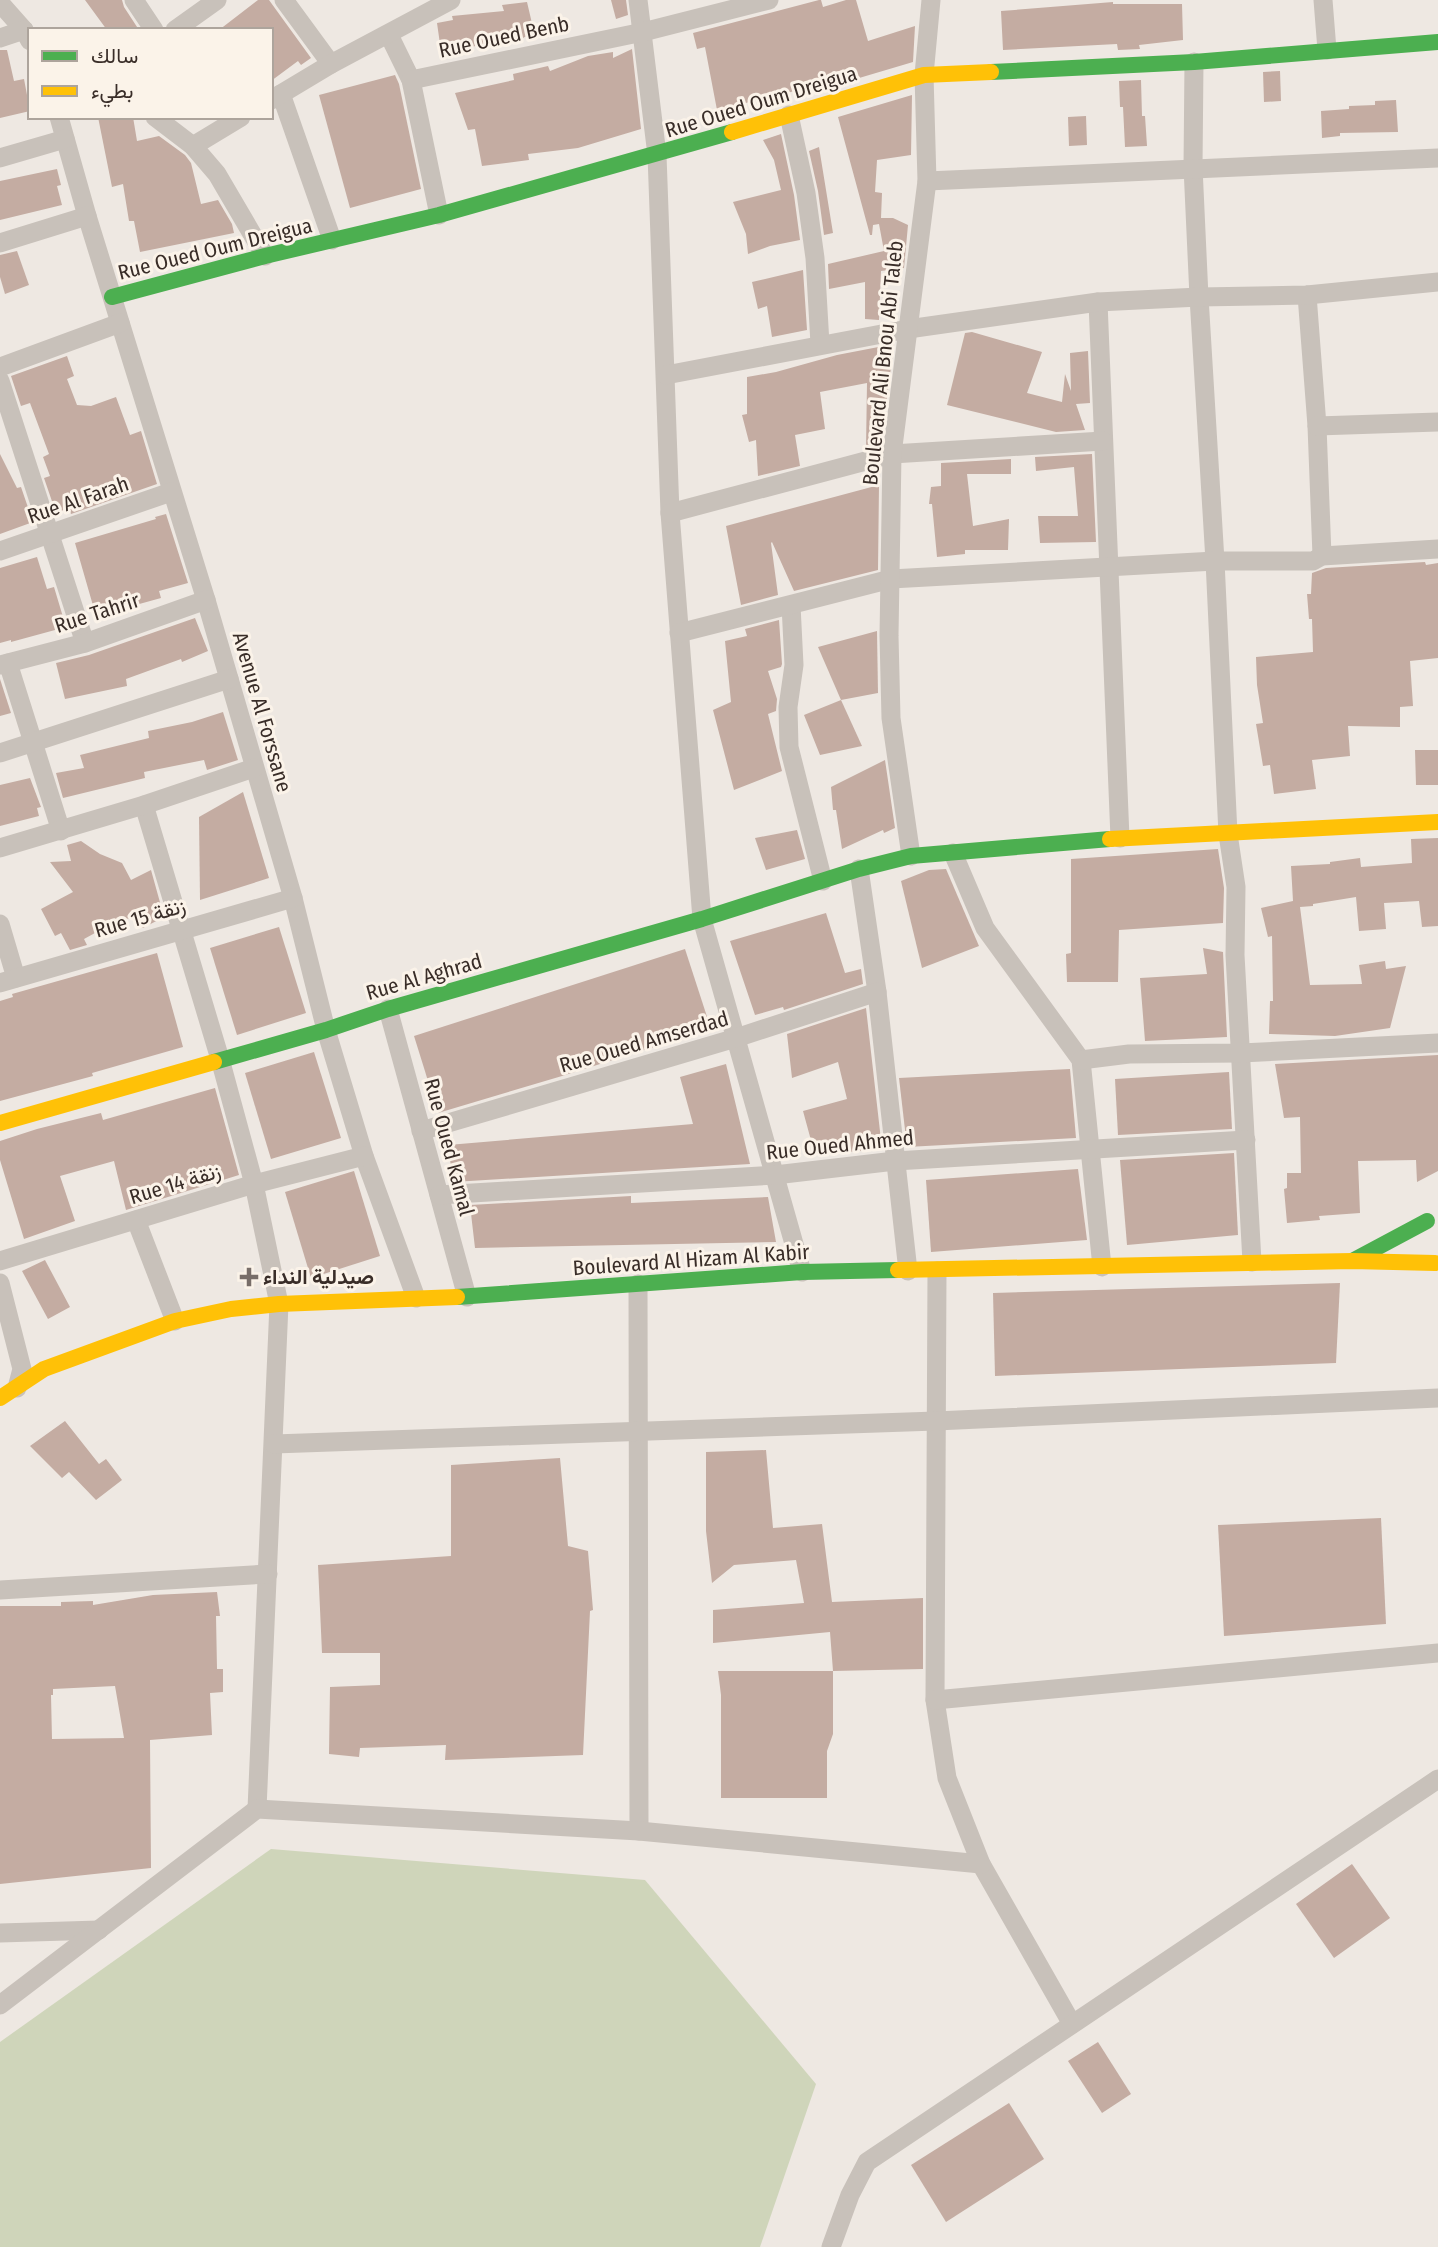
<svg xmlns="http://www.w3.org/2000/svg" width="1438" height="2247" font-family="'Fira Sans Condensed',Vazirmatn,sans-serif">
	<rect width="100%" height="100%" fill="#eee8e2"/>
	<!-- green -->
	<polygon fill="#cfd5ba" points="271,1849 645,1880 816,2084 760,2247 0,2247 0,2042"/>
	<!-- building -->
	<g fill="#c4aca2" fill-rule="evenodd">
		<polygon points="85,0 122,0 124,7 139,30 107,30"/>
		<polygon points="258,0 269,0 311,58 301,65 298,61 271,81 271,30 219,30"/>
		<polygon points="611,0 626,0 628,15 616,19"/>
		<polygon points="819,0 821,0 823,7 846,0 856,0 868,41 915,26 913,62 812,92 805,94 803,89 717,110 705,47 697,49 693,33"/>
		<polygon points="527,2 534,32 512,44 511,41 441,51 437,23 453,20 452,16 504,11 502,5"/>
		<polygon points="1113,2 1113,4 1182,4 1183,40 1139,45 1140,49 1118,50 1117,44 1003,50 1001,11"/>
		<polygon points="632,49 641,129 578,148 528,154 529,160 482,166 475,129 468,130 455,93 514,80 513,74 548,66 550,71 588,56 613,52 613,58"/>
		<polygon points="0,50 7,50 14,81 24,79 30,111 0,118"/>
		<polygon points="1280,71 1281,101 1264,102 1263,72"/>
		<polygon points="395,75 399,84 421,189 350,208 319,95"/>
		<polygon points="1141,80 1142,116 1145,116 1147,146 1125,147 1123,107 1120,107 1119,81"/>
		<polygon points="912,95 911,155 877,160 875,192 882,193 881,218 893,218 908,225 904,268 881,271 879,320 865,319 865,282 829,289 828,264 884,251 879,224 873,225 872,235 870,235 838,117"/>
		<polygon points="1396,100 1398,132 1340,133 1340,136 1322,138 1321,111 1349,109 1349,106 1375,105 1375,101"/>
		<polygon points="1086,116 1087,145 1069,146 1068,117"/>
		<polygon points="98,117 133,117 137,141 159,136 185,155 191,163 201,204 218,200 232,224 234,233 140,252 134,221 129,221 123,184 112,187"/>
		<polygon points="781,134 794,195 800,240 770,246 748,254 746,234 733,202 781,190 774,160 763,140"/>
		<polygon points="819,147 833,233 824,235 818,191 809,151"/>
		<polygon points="57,169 61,185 57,186 62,205 0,220 0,181"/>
		<polygon points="17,251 29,285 5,294 0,277 0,255"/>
		<polygon points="803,270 807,330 772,337 767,306 758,309 752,282"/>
		<polygon points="972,332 1042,352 1027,393 1062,402 1065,374 1071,391 1070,353 1088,351 1090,403 1076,404 1085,430 1056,432 947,405 965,333"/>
		<polygon points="894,344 881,444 866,448 867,383 820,392 825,429 795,435 800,466 758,476 756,440 749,442 742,415 747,414 747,377 776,372 837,355"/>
		<polygon points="67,356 74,376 67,379 77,405 91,406 116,397 130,435 141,431 157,484 71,514 69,508 56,513 44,478 50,476 43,457 49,454 30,403 21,406 11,376"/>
		<polygon points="0,454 17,488 21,487 33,522 0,534"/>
		<polygon points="1092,454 1096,542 1040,543 1038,516 1078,516 1074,467 1036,471 1035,457"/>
		<polygon points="1011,459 1011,474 967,474 973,526 1009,519 1008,550 965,550 965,554 937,557 932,504 929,504 931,487 941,486 941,463"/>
		<polygon points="879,485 878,570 794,591 772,542 771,543 778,595 741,605 726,526"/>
		<polygon points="166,514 188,583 159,591 161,598 96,616 75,543 156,519 155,517"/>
		<polygon points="37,557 47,589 54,587 66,627 11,642 11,640 0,643 0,568"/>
		<polygon points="1425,562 1426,565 1438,563 1438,658 1410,661 1413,706 1400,707 1400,727 1348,726 1350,756 1312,760 1316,789 1274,794 1270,765 1263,766 1256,724 1263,723 1257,685 1256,657 1313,652 1312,619 1309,619 1307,594 1311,594 1312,573 1326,568"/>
		<polygon points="195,618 208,651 182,662 181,659 126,679 127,686 65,699 56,663 89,655"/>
		<polygon points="779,620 782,664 781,667 768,671 777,699 776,711 768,714 782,771 734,790 713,710 731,702 725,641 747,636 745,629"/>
		<polygon points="877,631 878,693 841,700 818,647"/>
		<polygon points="0,679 11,713 0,716"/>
		<polygon points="841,700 862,746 820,755 804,715"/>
		<polygon points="223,712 238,760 207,770 204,760 144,772 145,778 63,798 56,773 84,768 80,755 149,738 148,731 192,722"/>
		<polygon points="1415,750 1438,750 1438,785 1416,785"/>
		<polygon points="885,760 895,828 884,833 883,830 842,849 836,810 833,810 831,787"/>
		<polygon points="30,778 41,807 37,808 39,816 0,826 0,785"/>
		<polygon points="243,792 269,878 200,900 199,817"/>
		<polygon points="797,830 805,859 766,870 755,838"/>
		<polygon points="1438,838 1438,926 1422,927 1419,901 1384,903 1386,929 1359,931 1356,897 1313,904 1313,906 1300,907 1310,985 1362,984 1359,965 1385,961 1386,969 1406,966 1390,1028 1335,1036 1269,1034 1270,1001 1273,1001 1272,936 1268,937 1261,908 1293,901 1291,866 1330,864 1330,862 1360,858 1361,867 1412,863 1411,839"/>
		<polygon points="81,841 100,854 122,863 131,880 151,870 161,906 157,909 162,918 143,928 135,917 117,921 84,939 87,945 70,950 61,933 55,936 41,909 73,892 50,862 71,861 67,845"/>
		<polygon points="1218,849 1224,888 1223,923 1119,930 1118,982 1067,982 1066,954 1071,953 1071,859"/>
		<polygon points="946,869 979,946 922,968 901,881 929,870"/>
		<polygon points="826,913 845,973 861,969 863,984 784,1010 783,1007 755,1015 730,941"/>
		<polygon points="279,927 306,1013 237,1035 210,948"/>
		<polygon points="1203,948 1223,952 1227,1037 1145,1041 1140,978 1207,974"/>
		<polygon points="685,949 711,1029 562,1076 438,1113 414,1036"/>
		<polygon points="157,953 183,1047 92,1073 93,1076 0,1101 0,1001 13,997 12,994"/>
		<polygon points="866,1008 882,1149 815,1155 803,1111 847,1099 838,1062 792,1078 787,1034"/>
		<polygon points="314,1052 341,1138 271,1159 245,1073"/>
		<polygon points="1438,1055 1438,1171 1417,1182 1416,1160 1358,1161 1360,1213 1319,1216 1320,1220 1287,1223 1284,1189 1287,1188 1287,1173 1301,1173 1300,1117 1284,1118 1275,1064"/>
		<polygon points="726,1064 750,1164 453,1182 448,1145 693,1124 680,1077"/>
		<polygon points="1070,1069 1076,1138 907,1147 899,1078"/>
		<polygon points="1229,1072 1232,1129 1118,1135 1115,1079"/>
		<polygon points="215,1088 239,1175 126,1210 114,1161 60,1176 75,1221 24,1239 0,1160 0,1141 37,1129 101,1113 103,1120"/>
		<polygon points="1234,1153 1238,1235 1127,1245 1120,1160"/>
		<polygon points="1078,1169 1087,1240 931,1252 926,1180"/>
		<polygon points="354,1171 380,1256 311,1278 285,1192"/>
		<polygon points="631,1196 631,1203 768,1197 776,1242 475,1248 470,1205"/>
		<polygon points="45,1260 70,1307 48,1319 22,1271"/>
		<polygon points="1340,1283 1336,1363 995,1376 993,1293"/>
		<polygon points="65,1421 99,1464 106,1459 122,1480 96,1500 69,1472 62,1478 30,1446"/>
		<polygon points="766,1450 773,1528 822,1524 832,1602 923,1598 923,1669 833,1671 830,1632 713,1643 713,1610 804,1603 796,1560 734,1565 712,1583 706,1531 706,1452"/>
		<polygon points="560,1458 568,1546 588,1551 593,1610 590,1611 583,1755 445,1760 446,1745 360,1748 359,1757 329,1754 330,1687 380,1685 380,1653 322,1653 318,1565 451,1556 451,1465"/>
		<polygon points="1381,1518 1386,1624 1224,1636 1218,1525"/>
		<path d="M 217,1592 L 220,1616 L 216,1616 L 217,1669 L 223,1669 L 223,1692 L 210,1693 L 212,1735 L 150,1740 L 151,1868 L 0,1884 L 0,1606 L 61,1606 L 61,1602 L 93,1601 L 93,1605 L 153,1595 ZM 115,1686 L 124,1738 L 52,1739 L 51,1695 L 53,1695 L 53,1689 Z"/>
		<polygon points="718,1671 833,1671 833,1734 827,1751 827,1798 721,1798 721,1695"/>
		<polygon points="1352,1864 1390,1918 1334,1958 1296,1904"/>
		<polygon points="1098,2042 1131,2094 1102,2113 1068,2061"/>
		<polygon points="1009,2103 1044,2159 946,2222 911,2165"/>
	</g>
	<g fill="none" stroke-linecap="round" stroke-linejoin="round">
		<!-- street -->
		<g stroke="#c8c1ba" stroke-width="19">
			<polyline points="134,0 154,30"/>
			<polyline points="284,0 331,64"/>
			<polyline points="638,0 657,155 670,513 702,919 802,1272"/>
			<polyline points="1323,0 1327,50"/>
			<polyline points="0,3 24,30 30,41"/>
			<polyline points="175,30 217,0"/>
			<polyline points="389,35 411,80 439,215"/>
			<polyline points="0,38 24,30"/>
			<polyline points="1194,62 1193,167 1199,297 1215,561 1228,834 1236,887 1235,955 1252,1262"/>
			<polyline points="411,80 643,32 769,0"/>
			<polyline points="281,94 332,240"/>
			<polyline points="271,100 331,64 451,0"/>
			<polyline points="789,115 806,193 815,258 820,344"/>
			<polyline points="59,117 87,216 206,600 293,898 326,1030 364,1156 416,1298"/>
			<polyline points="155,117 193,146 217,174 265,256"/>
			<polyline points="193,146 241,117"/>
			<polyline points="0,158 65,139"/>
			<polyline points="927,181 1438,158"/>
			<polyline points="0,243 87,216"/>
			<polyline points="1307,295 1317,426 1322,556"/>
			<polyline points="1098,302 1120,838"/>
			<polyline points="0,367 120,323"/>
			<polyline points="666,375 908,329 1098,302 1199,297 1307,295 1438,282"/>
			<polyline points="0,381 85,643"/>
			<polyline points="1317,426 1438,422"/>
			<polyline points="670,513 892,454 1103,441"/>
			<polyline points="0,551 171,492"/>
			<polyline points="791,605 794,665 788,707 789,747 823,881"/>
			<polyline points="679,633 891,579 1215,561 1313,561 1322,556 1438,549"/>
			<polyline points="8,663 61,831"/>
			<polyline points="0,665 85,643 206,600"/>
			<polyline points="0,753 229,679"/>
			<polyline points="144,805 220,1059 254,1184 279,1304 257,1809"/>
			<polyline points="0,848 144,805 254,768"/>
			<polyline points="953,853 985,928 1081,1060 1102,1267"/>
			<polyline points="911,856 891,718 889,636 892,454 927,181 924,75 931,0"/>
			<polyline points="859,869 877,992 908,1271"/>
			<polyline points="0,924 16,978"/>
			<polyline points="0,983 293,898"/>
			<polyline points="388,1009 467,1297"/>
			<polyline points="1081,1060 1129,1054 1241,1053 1438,1043"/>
			<polyline points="421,1131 736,1038 877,992"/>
			<polyline points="439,1195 775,1175 895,1161 1246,1140"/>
			<polyline points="136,1220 175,1321"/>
			<polyline points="0,1261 254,1184 364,1156"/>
			<polyline points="937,1271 935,1700 947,1778 981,1864 1072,2024"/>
			<polyline points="0,1283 22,1369 17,1388"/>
			<polyline points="638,1284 639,1831"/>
			<polyline points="274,1444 936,1421 1438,1398"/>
			<polyline points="0,1590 268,1574"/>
			<polyline points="935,1700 1438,1653"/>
			<polyline points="0,1933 99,1930"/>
			<polyline points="0,2005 257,1809 639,1831 981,1864"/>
			<polyline points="831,2247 850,2195 867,2162 1438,1779"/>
		</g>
		<!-- fast -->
		<g stroke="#4caf50" stroke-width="16">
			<polyline points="991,72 1194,62 1438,42"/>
			<polyline points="112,297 265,256 439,215 732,132"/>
			<polyline points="214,1062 326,1030 388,1009 702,919 859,869 911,856 1110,839"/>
			<polyline points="1354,1260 1427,1221"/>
			<polyline points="457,1297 802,1272 898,1270"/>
		</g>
		<!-- slow -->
		<g stroke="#ffc107" stroke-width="16">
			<polyline points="732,132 924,75 991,72"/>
			<polyline points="1110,839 1438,822"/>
			<polyline points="0,1123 214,1062"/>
			<polyline points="898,1270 1352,1261 1435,1263"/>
			<polyline points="0,1398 44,1369 175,1321 231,1309 279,1304 457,1297"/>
		</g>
	</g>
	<!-- markers -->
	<path fill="#786e69" stroke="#fbf3e9" stroke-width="2.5" d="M245.5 1266.5h7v7h7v7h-7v7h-7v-7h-7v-7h7z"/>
	<g text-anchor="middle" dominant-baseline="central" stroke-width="6" stroke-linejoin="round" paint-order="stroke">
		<!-- street labels -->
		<g font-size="21" fill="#392d28" stroke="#fbf3e9">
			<text transform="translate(504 37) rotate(-12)">Rue Oued Benb</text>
			<text transform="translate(761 102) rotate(-17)">Rue Oued Oum Dreigua</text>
			<text transform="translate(215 249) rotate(-14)">Rue Oued Oum Dreigua</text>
			<text transform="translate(883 363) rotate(-84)">Boulevard Ali Bnou Abi Taleb</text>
			<text transform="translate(78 500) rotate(-19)">Rue Al Farah</text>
			<text transform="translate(97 613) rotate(-18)">Rue Tahrir</text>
			<text transform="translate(262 712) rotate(74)">Avenue Al Forssane</text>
			<text transform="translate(140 918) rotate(-16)">Rue 15 زنقة</text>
			<text transform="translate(424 977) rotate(-16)">Rue Al Aghrad</text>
			<text transform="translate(644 1042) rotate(-16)">Rue Oued Amserdad</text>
			<text transform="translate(840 1145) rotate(-6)">Rue Oued Ahmed</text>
			<text transform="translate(449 1147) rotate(75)">Rue Oued Kamal</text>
			<text transform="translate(175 1184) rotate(-17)">Rue 14 زنقة</text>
			<text transform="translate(691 1260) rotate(-4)">Boulevard Al Hizam Al Kabir</text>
		</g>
		<!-- poi labels -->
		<g font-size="21" font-weight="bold" fill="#392d28" stroke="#fbf3e9" text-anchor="start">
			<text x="263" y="1277">صيدلية النداء</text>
		</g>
	</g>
	<!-- legend -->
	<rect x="28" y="28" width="245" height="91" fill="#fbf3e9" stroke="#ada49c" stroke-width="2"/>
	<rect x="42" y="51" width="35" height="10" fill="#4caf50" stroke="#ada49c" stroke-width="2"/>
	<text x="91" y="63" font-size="21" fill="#392d28">سالك</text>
	<rect x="42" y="86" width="35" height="10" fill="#ffc107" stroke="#ada49c" stroke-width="2"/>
	<text x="91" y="98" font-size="21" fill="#392d28">بطيء</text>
</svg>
